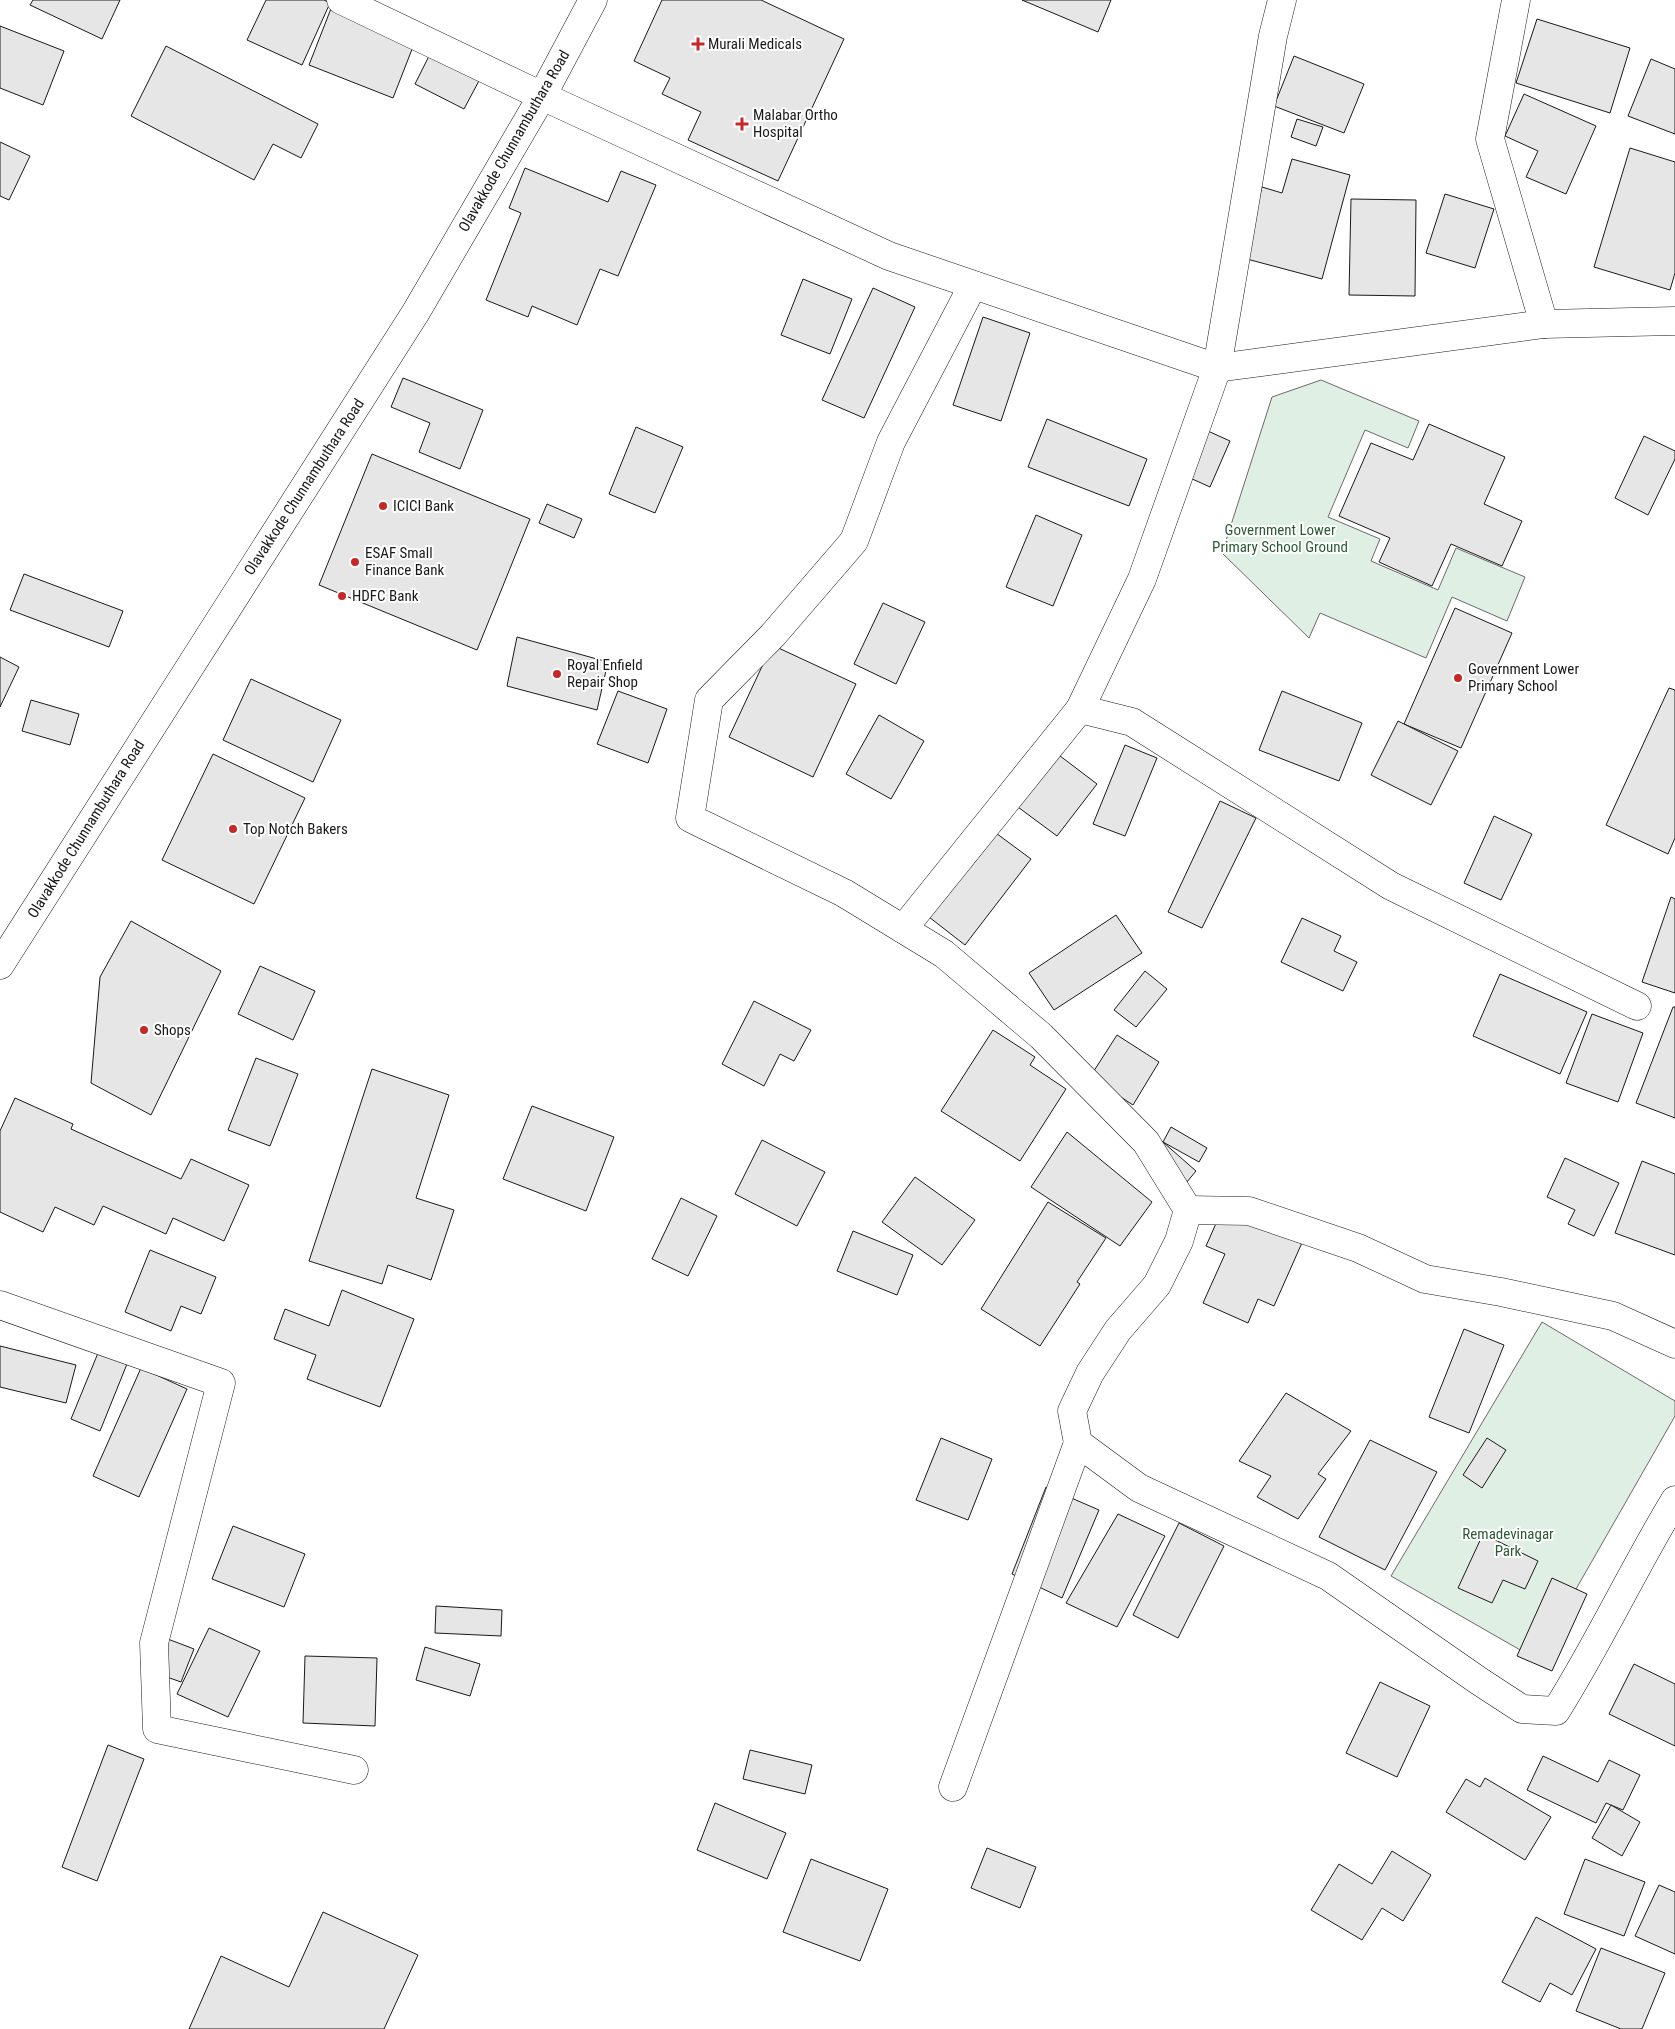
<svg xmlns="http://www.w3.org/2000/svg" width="1675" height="2029" font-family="'Roboto Condensed',sans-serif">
	<rect width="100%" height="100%" fill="#fff"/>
	<!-- green -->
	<g fill="#e0efe3" stroke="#6a6a6a">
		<polygon points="1321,380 1419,421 1408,448 1365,430 1328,517 1380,539 1371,561 1438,590 1456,548 1525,577 1507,621 1452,597 1426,658 1320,613 1309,638 1222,553 1272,397"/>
		<polygon points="1542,1322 1675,1401 1675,1416 1536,1659 1391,1576"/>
	</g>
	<!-- building -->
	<g fill="#e6e6e6" stroke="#1a1a1a">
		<polygon points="33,0 120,0 102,39 30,5"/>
		<polygon points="266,0 324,0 330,3 302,65 247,40"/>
		<polygon points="662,0 761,0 844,39 778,181 688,140 701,112 662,94 670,78 634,61"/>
		<polygon points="1022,0 1111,0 1098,32"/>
		<polygon points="332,6 416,39 393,98 309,65"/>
		<polygon points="1537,19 1630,48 1610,113 1516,83"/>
		<polygon points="0,26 64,51 43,105 0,88"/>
		<polygon points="166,46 318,124 301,158 273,144 254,180 131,116"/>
		<polygon points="431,52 481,77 464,109 415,84"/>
		<polygon points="1294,56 1364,84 1344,133 1274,106"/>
		<polygon points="1651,59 1675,69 1675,134 1628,116"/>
		<polygon points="1524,94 1596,126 1566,194 1526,177 1538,151 1505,136"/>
		<polygon points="1297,119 1323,127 1316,146 1291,137"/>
		<polygon points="0,142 30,156 9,200 0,196"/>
		<polygon points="1630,148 1675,162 1675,273 1670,290 1594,267"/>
		<polygon points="1292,159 1350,175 1322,279 1243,258 1262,187 1282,193"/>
		<polygon points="525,168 608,202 621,171 656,185 618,276 600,269 577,325 532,306 528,317 486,300 521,213 509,208"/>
		<polygon points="1445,194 1494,209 1475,268 1426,253"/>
		<polygon points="1351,199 1416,200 1415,296 1349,295"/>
		<polygon points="803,279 852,299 830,354 781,335"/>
		<polygon points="873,288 915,307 864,418 822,400"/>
		<polygon points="983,317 1030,333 1001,421 953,405"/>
		<polygon points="403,378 483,410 460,469 419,452 430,423 391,407"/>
		<polygon points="1047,419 1147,459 1129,506 1028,467"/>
		<polygon points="1429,424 1505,457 1484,504 1522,521 1502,566 1451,544 1432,586 1379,562 1390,538 1339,516 1371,443 1413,460"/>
		<polygon points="636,427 683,447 655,513 609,494"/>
		<polygon points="1199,427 1230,441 1210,487 1179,473"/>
		<polygon points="1644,436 1675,451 1675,459 1648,515 1615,498"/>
		<polygon points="372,454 530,519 477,650 319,585"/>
		<polygon points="547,504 582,519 574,538 539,523"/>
		<polygon points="1036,515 1082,535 1053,606 1006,587"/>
		<polygon points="24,574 123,611 109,647 10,610"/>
		<polygon points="883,603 925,622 896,684 854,664"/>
		<polygon points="1455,608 1512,633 1461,748 1404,724"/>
		<polygon points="517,637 608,662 597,710 507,686"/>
		<polygon points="772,645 856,684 813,777 729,737"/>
		<polygon points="0,657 19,667 0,707"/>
		<polygon points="251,679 341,720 313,782 223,740"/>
		<polygon points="1669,688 1675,690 1675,838 1668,854 1606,825"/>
		<polygon points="618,691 667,709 648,763 597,744"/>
		<polygon points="1282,691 1362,723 1339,781 1259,750"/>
		<polygon points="31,700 79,714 70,745 22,731"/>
		<polygon points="879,715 924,741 891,799 846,774"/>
		<polygon points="1398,721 1458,751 1431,805 1371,775"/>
		<polygon points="1043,743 1097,784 1057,836 1003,796"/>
		<polygon points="1125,745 1157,758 1125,836 1093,824"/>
		<polygon points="213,754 305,798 254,904 162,860"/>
		<polygon points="1220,801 1256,818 1202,928 1168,912"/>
		<polygon points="1494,816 1532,834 1501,900 1464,883"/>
		<polygon points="985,825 1031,859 965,945 920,910"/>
		<polygon points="1671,897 1675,899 1675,993 1642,982"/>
		<polygon points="1116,915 1142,953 1054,1010 1029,973"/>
		<polygon points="1302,918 1341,936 1334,951 1357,962 1343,991 1281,962"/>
		<polygon points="131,921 221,971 151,1115 91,1083 100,977"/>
		<polygon points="260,966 315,991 293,1040 238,1014"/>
		<polygon points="1145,971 1167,989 1136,1027 1114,1010"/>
		<polygon points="1500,974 1587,1012 1560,1074 1473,1036"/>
		<polygon points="754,1001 811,1030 794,1061 780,1054 764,1086 722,1064"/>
		<polygon points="1673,1007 1675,1007 1675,1118 1636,1103"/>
		<polygon points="1592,1014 1643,1033 1618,1102 1566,1083"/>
		<polygon points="993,1030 1035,1057 1030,1065 1066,1089 1020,1161 941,1111"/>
		<polygon points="1117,1035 1159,1062 1133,1105 1090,1077"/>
		<polygon points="256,1058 298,1074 270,1146 228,1130"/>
		<polygon points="372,1069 449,1095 416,1198 454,1210 431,1280 388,1265 382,1284 309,1261"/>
		<polygon points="15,1098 73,1124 71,1129 181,1179 191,1159 249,1185 224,1241 173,1218 166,1234 103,1206 94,1225 55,1207 43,1232 0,1212 0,1131"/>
		<polygon points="532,1106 614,1137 586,1211 503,1179"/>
		<polygon points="1171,1127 1207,1148 1199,1162 1163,1142"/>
		<polygon points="1067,1132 1152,1202 1120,1246 1031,1187"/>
		<polygon points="1155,1135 1196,1171 1181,1189"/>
		<polygon points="762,1140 825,1172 797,1226 735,1194"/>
		<polygon points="1565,1158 1619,1183 1594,1236 1568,1224 1575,1210 1547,1197"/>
		<polygon points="1642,1161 1675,1174 1675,1255 1615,1233"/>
		<polygon points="915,1177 975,1220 942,1265 882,1222"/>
		<polygon points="681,1198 717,1216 688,1276 652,1259"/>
		<polygon points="1226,1201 1305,1236 1274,1306 1258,1299 1248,1323 1203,1303 1225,1254 1206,1246"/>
		<polygon points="1048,1202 1106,1238 1077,1282 1080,1284 1040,1346 981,1309"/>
		<polygon points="853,1231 913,1255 897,1295 837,1271"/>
		<polygon points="150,1250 216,1277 201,1314 181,1306 171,1331 125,1312"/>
		<polygon points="342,1290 414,1319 380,1407 307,1379 316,1355 274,1339 285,1309 329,1326"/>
		<polygon points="1464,1329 1504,1345 1469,1433 1429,1417"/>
		<polygon points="0,1346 76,1365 66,1403 0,1387"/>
		<polygon points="98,1353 127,1364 100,1431 71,1419"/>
		<polygon points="141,1368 187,1389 139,1497 93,1476"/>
		<polygon points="1286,1393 1351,1431 1318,1474 1326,1479 1298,1519 1257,1497 1271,1476 1239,1461"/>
		<polygon points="941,1438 992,1459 968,1520 916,1500"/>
		<polygon points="1487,1438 1506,1450 1482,1488 1463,1475"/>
		<polygon points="1370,1440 1437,1472 1385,1570 1319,1537"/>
		<polygon points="1046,1487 1099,1510 1062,1598 1012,1574"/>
		<polygon points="1118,1514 1165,1536 1117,1627 1066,1603"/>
		<polygon points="1179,1523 1224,1546 1178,1638 1133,1615"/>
		<polygon points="233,1526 305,1554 284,1607 212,1579"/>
		<polygon points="1483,1534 1538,1561 1525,1589 1503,1580 1492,1603 1458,1588"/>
		<polygon points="1552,1578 1587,1594 1552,1671 1517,1656"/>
		<polygon points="436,1606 502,1610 501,1636 435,1633"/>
		<polygon points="209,1628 260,1651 228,1717 177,1694"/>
		<polygon points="160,1636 194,1649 181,1682 147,1670"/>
		<polygon points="425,1647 480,1664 470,1696 416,1680"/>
		<polygon points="305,1656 377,1658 375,1726 303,1723"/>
		<polygon points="1634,1664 1675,1684 1675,1746 1609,1714"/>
		<polygon points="1380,1682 1430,1706 1397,1777 1346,1753"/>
		<polygon points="108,1745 144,1759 97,1881 62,1867"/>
		<polygon points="750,1750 812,1765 805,1794 743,1779"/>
		<polygon points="1543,1756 1598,1782 1609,1760 1640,1775 1623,1810 1606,1803 1596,1823 1527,1790"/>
		<polygon points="1485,1778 1551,1817 1525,1860 1446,1812 1466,1779 1480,1787"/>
		<polygon points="715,1803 786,1833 767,1879 697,1850"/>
		<polygon points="1611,1805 1640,1822 1622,1856 1592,1838"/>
		<polygon points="987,1848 1036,1867 1020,1908 971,1888"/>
		<polygon points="1392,1851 1431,1875 1403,1921 1382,1908 1362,1940 1311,1910 1339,1864 1372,1884"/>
		<polygon points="811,1859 888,1889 860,1961 783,1932"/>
		<polygon points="1585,1859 1645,1882 1624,1936 1564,1914"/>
		<polygon points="1659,1885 1675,1892 1675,1954 1635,1936"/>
		<polygon points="323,1912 418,1955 384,2029 189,2029 221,1956 289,1987"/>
		<polygon points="1536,1917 1596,1949 1572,1995 1550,1983 1540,2002 1502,1982"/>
		<polygon points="1601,1948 1665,1973 1642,2029 1621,2029 1576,2011"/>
	</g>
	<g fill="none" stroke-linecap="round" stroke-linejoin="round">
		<defs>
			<g id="street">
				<polyline points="341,0 542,96 889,256 1217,368 1544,324 1675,321"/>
				<polyline points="1516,0 1490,139 1544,324"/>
				<polyline points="973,285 891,442 854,541 773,635 709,700 690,818 844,893 944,954 1041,1036 1146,1142 1188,1210"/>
				<polyline points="1080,709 1132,722 1391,886 1637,1006"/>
				<polyline points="903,929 1080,709 1142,579 1217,368 1273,36 1282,0"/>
				<polyline points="0,1305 221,1383 154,1643 157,1729 354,1770"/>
				<path d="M 1675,1344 L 1613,1316 L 1501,1292 L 1425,1279 L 1358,1248 L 1249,1211 L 1188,1210 L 1179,1241 L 1157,1285 L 1118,1330 L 1090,1373 L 1072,1411 L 1078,1443 L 1139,1488 L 1328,1576 L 1479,1681 L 1522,1709 L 1556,1711 C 1599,1643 1633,1569 1675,1500"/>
				<polyline points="953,1787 1078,1443"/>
			</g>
			<polyline id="primary" points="0,965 416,312 542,96 593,0"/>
		</defs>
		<!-- street casing -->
		<use href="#street" stroke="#1a1a1a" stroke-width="29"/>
		<!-- primary casing -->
		<use href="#primary" stroke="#1a1a1a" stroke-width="29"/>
		<!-- street -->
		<use href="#street" stroke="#fff" stroke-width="28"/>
		<!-- primary -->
		<use href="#primary" stroke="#fff" stroke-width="28"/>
	</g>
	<!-- markers -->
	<g fill="#c62828" stroke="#fff" stroke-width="2">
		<path d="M695.5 36.5h5v5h5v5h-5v5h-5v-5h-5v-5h5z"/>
		<path d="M739.5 116.5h5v5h5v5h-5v5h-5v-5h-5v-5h5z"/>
		<circle cx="383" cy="506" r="5"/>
		<circle cx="355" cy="562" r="5"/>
		<circle cx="342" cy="596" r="5"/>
		<circle cx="557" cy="674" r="5"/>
		<circle cx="1458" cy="678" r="5"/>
		<circle cx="233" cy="829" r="5"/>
		<circle cx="144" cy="1030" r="5"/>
	</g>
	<g text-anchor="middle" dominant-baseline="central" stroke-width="4" stroke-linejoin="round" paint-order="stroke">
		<!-- poi labels -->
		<g font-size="15" fill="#1a1a1a" stroke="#fff" text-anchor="start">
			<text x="708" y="44">Murali Medicals</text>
			<text x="753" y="115">Malabar Ortho<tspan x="753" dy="17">Hospital</tspan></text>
			<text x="393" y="506">ICICI Bank</text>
			<text x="365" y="553">ESAF Small<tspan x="365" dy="17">Finance Bank</tspan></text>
			<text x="352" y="596">HDFC Bank</text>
			<text x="567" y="665">Royal Enfield<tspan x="567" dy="17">Repair Shop</tspan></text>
			<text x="1468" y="669">Government Lower<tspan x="1468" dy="17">Primary School</tspan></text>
			<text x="243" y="829">Top Notch Bakers</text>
			<text x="154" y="1030">Shops</text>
		</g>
		<!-- street labels -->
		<g font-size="15" fill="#1a1a1a" stroke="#fff">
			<text transform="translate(514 141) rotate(-60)">Olavakkode Chunnambuthara Road</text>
			<text transform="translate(304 487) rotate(-57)">Olavakkode Chunnambuthara Road</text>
			<text transform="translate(86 829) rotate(-58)">Olavakkode Chunnambuthara Road</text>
		</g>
		<!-- park labels -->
		<g font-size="15" fill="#2b5a34" stroke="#fff">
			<text x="1280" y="530">Government Lower<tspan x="1280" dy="17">Primary School Ground</tspan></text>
			<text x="1508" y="1534">Remadevinagar<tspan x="1508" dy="17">Park</tspan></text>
		</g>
	</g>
</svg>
